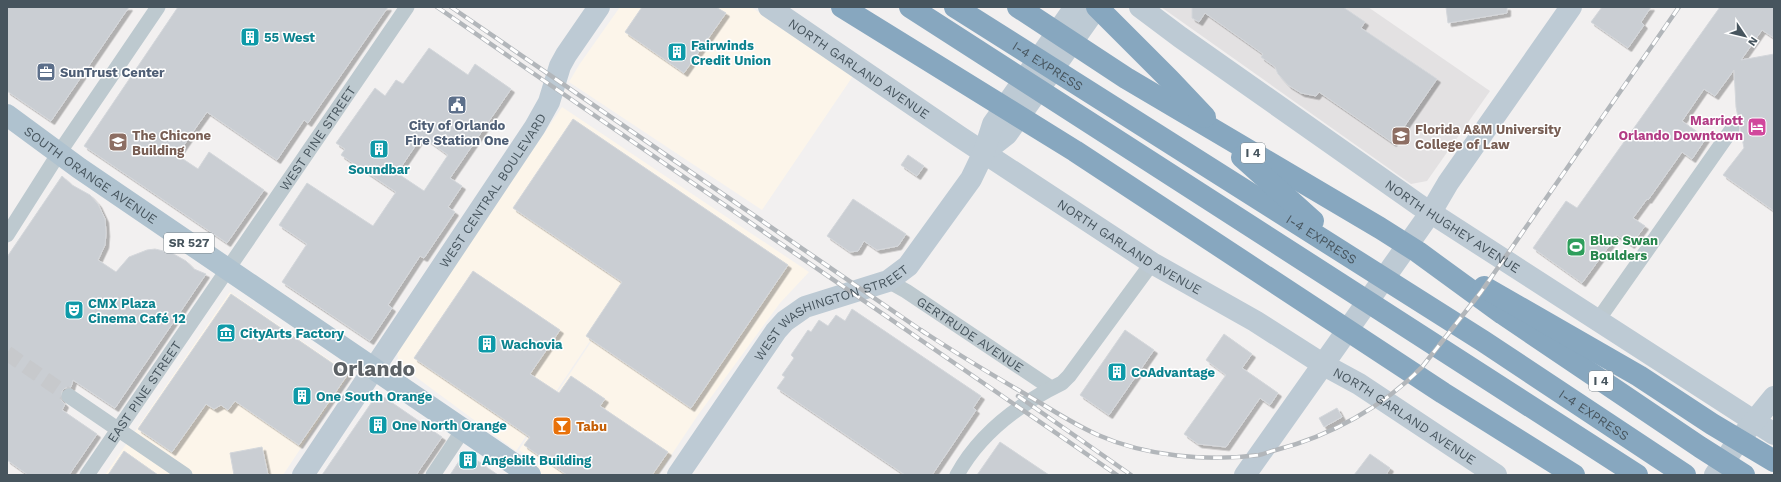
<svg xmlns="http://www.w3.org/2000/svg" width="1781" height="482" font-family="'Work Sans',sans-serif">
	<defs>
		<filter id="shadow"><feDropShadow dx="3.5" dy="3.5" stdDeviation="0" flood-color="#0004"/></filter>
	</defs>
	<rect width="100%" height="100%" fill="#f2f0f0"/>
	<!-- commercial -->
	<g fill="#fcf5ea">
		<polygon points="620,7 751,7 853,76 762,210 569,82 579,65"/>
		<polygon points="562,107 809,272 780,303 698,415 658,475 531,475 539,463 519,450 591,342 590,341 516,451 401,366 398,361 397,349"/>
		<polygon points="230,292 350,374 283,475 105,475"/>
	</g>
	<!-- education -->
	<polygon fill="#e3e1e2" points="1161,7 1368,7 1490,91 1427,181 1411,184"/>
	<!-- building -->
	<g fill="#caced3" stroke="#d4d7db" fill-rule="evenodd" filter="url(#shadow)">
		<polygon points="7,7 129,7 51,121 7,91"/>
		<polygon points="178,7 388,7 308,123 304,120 277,160 207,112 197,126 177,155 198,169 209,152 264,190 227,243 84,146"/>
		<polygon points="642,7 716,7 726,13 684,73 625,32"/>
		<polygon points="1192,7 1343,7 1365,22 1361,28 1437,79 1393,143 1319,92 1316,96 1301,93 1288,85 1278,74 1275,67 1261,57 1263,54 1205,13 1199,22 1192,18"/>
		<polygon points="1446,7 1507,7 1507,13 1448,23"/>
		<polygon points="1602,7 1651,7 1641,22 1644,25 1628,48 1591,22"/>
		<polygon points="1720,7 1774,7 1774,38 1762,30 1741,60 1774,54 1774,211 1723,175 1744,148 1736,107 1734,70 1715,96 1704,89 1682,121 1706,138 1692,159 1682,152 1648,200 1647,199 1633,218 1645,226 1631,245 1617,235 1582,283 1533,248 1566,201 1577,208"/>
		<path d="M 429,48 L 468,75 L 475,64 L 511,89 L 450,178 L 462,186 L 448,207 L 455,212 L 424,258 L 420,256 L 388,305 L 392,308 L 370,341 L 282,282 L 307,244 L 279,225 L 307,183 L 373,226 L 396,192 L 341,155 L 345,149 L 336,143 L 375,88 L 385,96 L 396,80 L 403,84 ZM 422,136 L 448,155 L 424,191 L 397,173 Z"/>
		<polygon points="573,119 788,265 691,408 586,336 622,282 513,208"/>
		<polygon points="908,155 924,166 917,176 901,165"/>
		<polygon points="62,176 72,185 90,195 98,204 105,219 106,233 105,245 98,260 116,272 129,257 147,250 155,249 172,253 186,261 194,269 206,274 115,408 73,380 71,387 65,388 62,391 61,400 65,404 62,410 97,434 69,475 28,475 7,460 7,257"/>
		<polygon points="853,199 906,234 898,246 877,250 864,241 858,251 850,252 827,236"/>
		<polygon points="473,271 560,330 530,374 559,393 571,376 605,399 600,406 668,452 652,475 567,475 524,445 530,437 414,358"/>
		<polygon points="231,294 348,374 299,445 235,401 228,410 221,405 214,409 206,404 172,452 138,429"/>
		<polygon points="852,309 981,396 973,408 976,410 932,475 905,475 777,388 785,377 782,375 794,358 791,355 808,330 811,332 819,320 828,326 836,315 845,321"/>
		<polygon points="1125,330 1154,350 1109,415 1080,395"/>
		<polygon points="1224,334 1252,354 1242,368 1278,393 1270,405 1260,398 1226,447 1198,444 1184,434 1226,375 1206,360"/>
		<polygon points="378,393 442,437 416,475 322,475"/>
		<polygon points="1337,408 1342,417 1324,427 1319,418"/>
		<polygon points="1000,442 1049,475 977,475"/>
		<polygon points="262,447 268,475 234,475 230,453"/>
		<polygon points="124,451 158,475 108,475"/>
		<polygon points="465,452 498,475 450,475"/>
		<polygon points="1370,454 1390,468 1386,475 1354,475"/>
	</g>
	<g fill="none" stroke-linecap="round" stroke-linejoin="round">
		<!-- street-tunnel -->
		<polyline stroke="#c7c9cc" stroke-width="15" stroke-dasharray="15 8" stroke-linecap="butt" points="7,353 69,396"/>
		<!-- street -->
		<g stroke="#bdc9cf" stroke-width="15">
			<polyline points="7,235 59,153 158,7"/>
			<path id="s1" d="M 888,281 L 906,291 L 1051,388"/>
			<polyline points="1598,320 1732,129"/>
			<polyline points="69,396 185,475"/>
			<path id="s2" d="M 87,475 L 407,7"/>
			<polyline points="433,475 463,430"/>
			<path d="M 957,475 C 980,433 1019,404 1062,383 L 1069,376 L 1152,263"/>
		</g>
		<!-- secondary -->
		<g stroke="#bdcad4" stroke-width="22">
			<path id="s3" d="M 769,7 L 960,137 L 1152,263 L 1255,321 L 1324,365 L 1359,384 L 1496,475"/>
			<path id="s4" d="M 1140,7 L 1180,37 L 1419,205 L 1774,434"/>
			<polyline points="984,152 1007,134 1097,7"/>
			<path id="s5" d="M 303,475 L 535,127 L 549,102 L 560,66 L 566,55 L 599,7"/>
			<path id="s6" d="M 678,475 L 776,331 L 785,321 L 805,307 L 888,281 L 908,266 L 971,179 L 984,152 L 993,124 L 1075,7"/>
			<polyline points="1245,475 1431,212 1448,183 1571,7"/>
			<polyline points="1715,475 1738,441 1774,397"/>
		</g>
		<!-- primary -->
		<path stroke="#afc2cf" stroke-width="22" id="s7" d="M 7,115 L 79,168 L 530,475"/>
		<!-- highway -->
		<g stroke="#87a7bf" stroke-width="22">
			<polyline points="842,7 1075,151 1443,393 1574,475"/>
			<polyline points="910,7 1637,475"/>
			<path id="s8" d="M 955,7 L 1483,341 L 1685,475"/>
			<polyline points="1018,7 1126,78 1380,228 1418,252 1503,314 1700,447 1744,475"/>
			<polyline points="1097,7 1170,80 1205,117"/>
			<polyline points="1242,157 1313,221"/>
			<polyline points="1484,287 1639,376 1712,424 1774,461"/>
		</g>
		<defs>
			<g id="rail">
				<polyline points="437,7 1117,475"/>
				<polyline points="451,7 925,333"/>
				<path d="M 921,330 C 957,354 994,376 1032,398 C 1054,411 1075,425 1098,435 C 1145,456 1208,462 1259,455 C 1265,454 1270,451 1276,450 C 1330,436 1383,407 1422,367 L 1481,292 L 1679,7"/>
				<polyline points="1018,396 1131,475"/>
			</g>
		</defs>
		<!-- rail casing -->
		<use href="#rail" stroke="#b2b6ba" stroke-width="4.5"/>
		<!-- rail -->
		<use href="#rail" stroke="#fff" stroke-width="3" stroke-dasharray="9" stroke-linecap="butt"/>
	</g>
	<!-- icons -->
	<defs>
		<symbol id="building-square" viewBox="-11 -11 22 22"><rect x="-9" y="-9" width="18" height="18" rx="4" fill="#0f9aa8" stroke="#fff"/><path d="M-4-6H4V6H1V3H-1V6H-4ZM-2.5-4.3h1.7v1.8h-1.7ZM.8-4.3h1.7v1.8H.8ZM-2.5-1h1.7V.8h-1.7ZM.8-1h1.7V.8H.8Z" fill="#fff"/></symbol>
		<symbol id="office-square" viewBox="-11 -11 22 22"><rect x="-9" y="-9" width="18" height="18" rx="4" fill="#5c6f8a" stroke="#fff"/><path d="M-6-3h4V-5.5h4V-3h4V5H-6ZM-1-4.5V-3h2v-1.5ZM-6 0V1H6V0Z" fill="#fff"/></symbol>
		<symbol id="civic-square" viewBox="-11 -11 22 22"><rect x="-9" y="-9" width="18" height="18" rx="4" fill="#5c6f8a" stroke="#fff"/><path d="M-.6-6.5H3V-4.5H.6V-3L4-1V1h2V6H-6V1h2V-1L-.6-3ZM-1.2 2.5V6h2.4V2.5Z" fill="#fff"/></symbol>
		<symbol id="hotel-square" viewBox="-11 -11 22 22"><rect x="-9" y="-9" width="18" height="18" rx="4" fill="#d1479c" stroke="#fff"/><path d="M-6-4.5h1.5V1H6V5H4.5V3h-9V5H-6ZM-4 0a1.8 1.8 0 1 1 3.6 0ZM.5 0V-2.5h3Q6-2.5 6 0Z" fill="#fff"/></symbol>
		<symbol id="university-square" viewBox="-11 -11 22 22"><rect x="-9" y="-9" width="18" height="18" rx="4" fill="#8d6e63" stroke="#fff"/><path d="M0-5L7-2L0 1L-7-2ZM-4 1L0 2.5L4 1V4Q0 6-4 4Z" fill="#fff"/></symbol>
		<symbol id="stadium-square" viewBox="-11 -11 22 22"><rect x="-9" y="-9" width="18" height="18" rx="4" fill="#2e9e5b" stroke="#fff"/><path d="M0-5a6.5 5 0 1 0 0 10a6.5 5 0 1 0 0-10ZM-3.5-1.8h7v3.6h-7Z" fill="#fff"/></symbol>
		<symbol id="theatre-square" viewBox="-11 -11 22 22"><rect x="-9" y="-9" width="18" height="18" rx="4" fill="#0f9aa8" stroke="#fff"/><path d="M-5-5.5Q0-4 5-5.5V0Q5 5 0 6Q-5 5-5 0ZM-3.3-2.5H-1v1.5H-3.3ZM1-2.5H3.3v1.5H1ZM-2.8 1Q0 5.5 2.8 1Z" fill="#fff"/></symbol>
		<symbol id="museum-square" viewBox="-11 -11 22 22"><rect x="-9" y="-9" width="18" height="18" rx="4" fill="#0f9aa8" stroke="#fff"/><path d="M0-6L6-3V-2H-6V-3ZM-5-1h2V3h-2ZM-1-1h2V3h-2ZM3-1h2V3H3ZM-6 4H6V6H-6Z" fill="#fff"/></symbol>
		<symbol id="bar-square" viewBox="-11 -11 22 22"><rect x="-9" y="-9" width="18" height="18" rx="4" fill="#e8710a" stroke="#fff"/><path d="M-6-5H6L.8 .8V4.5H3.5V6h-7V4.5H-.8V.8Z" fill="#fff"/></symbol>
	</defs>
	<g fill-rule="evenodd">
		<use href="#building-square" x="239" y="26" width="22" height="22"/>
		<use href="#building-square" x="666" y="41" width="22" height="22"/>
		<use href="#office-square" x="35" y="61" width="22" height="22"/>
		<use href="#civic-square" x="446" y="94" width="22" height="22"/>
		<use href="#hotel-square" x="1746" y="116" width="22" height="22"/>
		<use href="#university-square" x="1390" y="125" width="22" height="22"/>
		<use href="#university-square" x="107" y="131" width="22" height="22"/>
		<use href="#building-square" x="368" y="138" width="22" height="22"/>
		<use href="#stadium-square" x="1565" y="236" width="22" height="22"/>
		<use href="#theatre-square" x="63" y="299" width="22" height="22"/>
		<use href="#museum-square" x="215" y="322" width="22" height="22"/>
		<use href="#building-square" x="476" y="333" width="22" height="22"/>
		<use href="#building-square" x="1106" y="361" width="22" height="22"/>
		<use href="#building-square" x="291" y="385" width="22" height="22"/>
		<use href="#building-square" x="367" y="414" width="22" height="22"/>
		<use href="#bar-square" x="551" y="415" width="22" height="22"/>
		<use href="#building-square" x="457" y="449" width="22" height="22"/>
	</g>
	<g text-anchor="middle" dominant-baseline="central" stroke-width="3" stroke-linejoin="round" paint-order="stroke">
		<!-- shield labels -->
		<g fill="#fff" stroke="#7e888e" stroke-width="1">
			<rect x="1241" y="143" width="24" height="20" rx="3"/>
			<rect x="164" y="233" width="50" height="20" rx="3"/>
			<rect x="1589" y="371" width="24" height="20" rx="3"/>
		</g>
		<g font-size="12" font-weight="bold" fill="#47555e">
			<text x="1253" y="153">I 4</text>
			<text x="189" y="243">SR 527</text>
			<text x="1601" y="381">I 4</text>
		</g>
		<!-- culture labels -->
		<g font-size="13" font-weight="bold" fill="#0d838f" stroke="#fff" text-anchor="start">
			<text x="264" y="37">55 West</text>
			<text x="691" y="45">Fairwinds<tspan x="691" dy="15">Credit Union</tspan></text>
			<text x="379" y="169" text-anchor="middle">Soundbar</text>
			<text x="88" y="303">CMX Plaza<tspan x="88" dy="15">Cinema Café 12</tspan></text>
			<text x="240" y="333">CityArts Factory</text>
			<text x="501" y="344">Wachovia</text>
			<text x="1131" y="372">CoAdvantage</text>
			<text x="316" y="396">One South Orange</text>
			<text x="392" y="425">One North Orange</text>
			<text x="482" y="460">Angebilt Building</text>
		</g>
		<!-- street labels -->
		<g font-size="13" fill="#47555e" stroke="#fff">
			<text stroke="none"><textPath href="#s8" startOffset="110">I-4 EXPRESS</textPath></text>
			<text stroke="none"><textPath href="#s3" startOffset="109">NORTH GARLAND AVENUE</textPath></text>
			<text stroke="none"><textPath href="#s2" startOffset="408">WEST PINE STREET</textPath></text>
			<text stroke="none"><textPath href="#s7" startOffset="103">SOUTH ORANGE AVENUE</textPath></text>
			<text stroke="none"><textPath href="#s5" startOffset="342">WEST CENTRAL BOULEVARD</textPath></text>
			<text stroke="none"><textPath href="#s4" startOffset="382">NORTH HUGHEY AVENUE</textPath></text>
			<text stroke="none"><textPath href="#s8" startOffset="434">I-4 EXPRESS</textPath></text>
			<text stroke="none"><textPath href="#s3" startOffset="433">NORTH GARLAND AVENUE</textPath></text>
			<text stroke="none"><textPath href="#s6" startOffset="231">WEST WASHINGTON STREET</textPath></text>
			<text stroke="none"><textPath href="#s1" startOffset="98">GERTRUDE AVENUE</textPath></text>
			<text stroke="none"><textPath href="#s2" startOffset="101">EAST PINE STREET</textPath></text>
			<text stroke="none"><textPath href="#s8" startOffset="758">I-4 EXPRESS</textPath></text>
			<text stroke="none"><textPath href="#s3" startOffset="756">NORTH GARLAND AVENUE</textPath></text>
		</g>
		<!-- service labels -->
		<g font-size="13" font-weight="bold" fill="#4e5e75" stroke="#fff" text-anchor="start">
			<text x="60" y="72">SunTrust Center</text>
			<text x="457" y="125" text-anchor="middle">City of Orlando<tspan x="457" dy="15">Fire Station One</tspan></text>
		</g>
		<!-- hotel labels -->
		<g font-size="13" font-weight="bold" fill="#b23c85" stroke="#fff" text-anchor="end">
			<text x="1743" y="120">Marriott<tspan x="1743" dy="15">Orlando Downtown</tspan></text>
		</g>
		<!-- education labels -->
		<g font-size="13" font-weight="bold" fill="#785e54" stroke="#fff" text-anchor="start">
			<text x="1415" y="129">Florida A&amp;M University<tspan x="1415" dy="15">College of Law</tspan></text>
			<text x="132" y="135">The Chicone<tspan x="132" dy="15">Building</tspan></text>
		</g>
		<!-- leisure labels -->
		<g font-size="13" font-weight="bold" fill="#27864d" stroke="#fff" text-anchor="start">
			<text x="1590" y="240">Blue Swan<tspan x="1590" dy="15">Boulders</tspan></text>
		</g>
		<!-- food labels -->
		<g font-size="13" font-weight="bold" fill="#c56008" stroke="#fff" text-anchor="start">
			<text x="576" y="426">Tabu</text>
		</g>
		<!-- town labels -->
		<g font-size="21" font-weight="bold" fill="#5c6165" stroke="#fff">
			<text x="374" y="368">Orlando</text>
		</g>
	</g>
	<!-- border -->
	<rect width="1781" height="482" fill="none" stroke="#47555e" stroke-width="16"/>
	<!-- north arrow -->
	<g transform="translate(1745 36) rotate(125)" stroke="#ffffff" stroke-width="3" paint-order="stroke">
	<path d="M0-3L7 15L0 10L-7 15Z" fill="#47555e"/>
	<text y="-6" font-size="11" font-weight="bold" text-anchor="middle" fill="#47555e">N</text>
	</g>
</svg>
